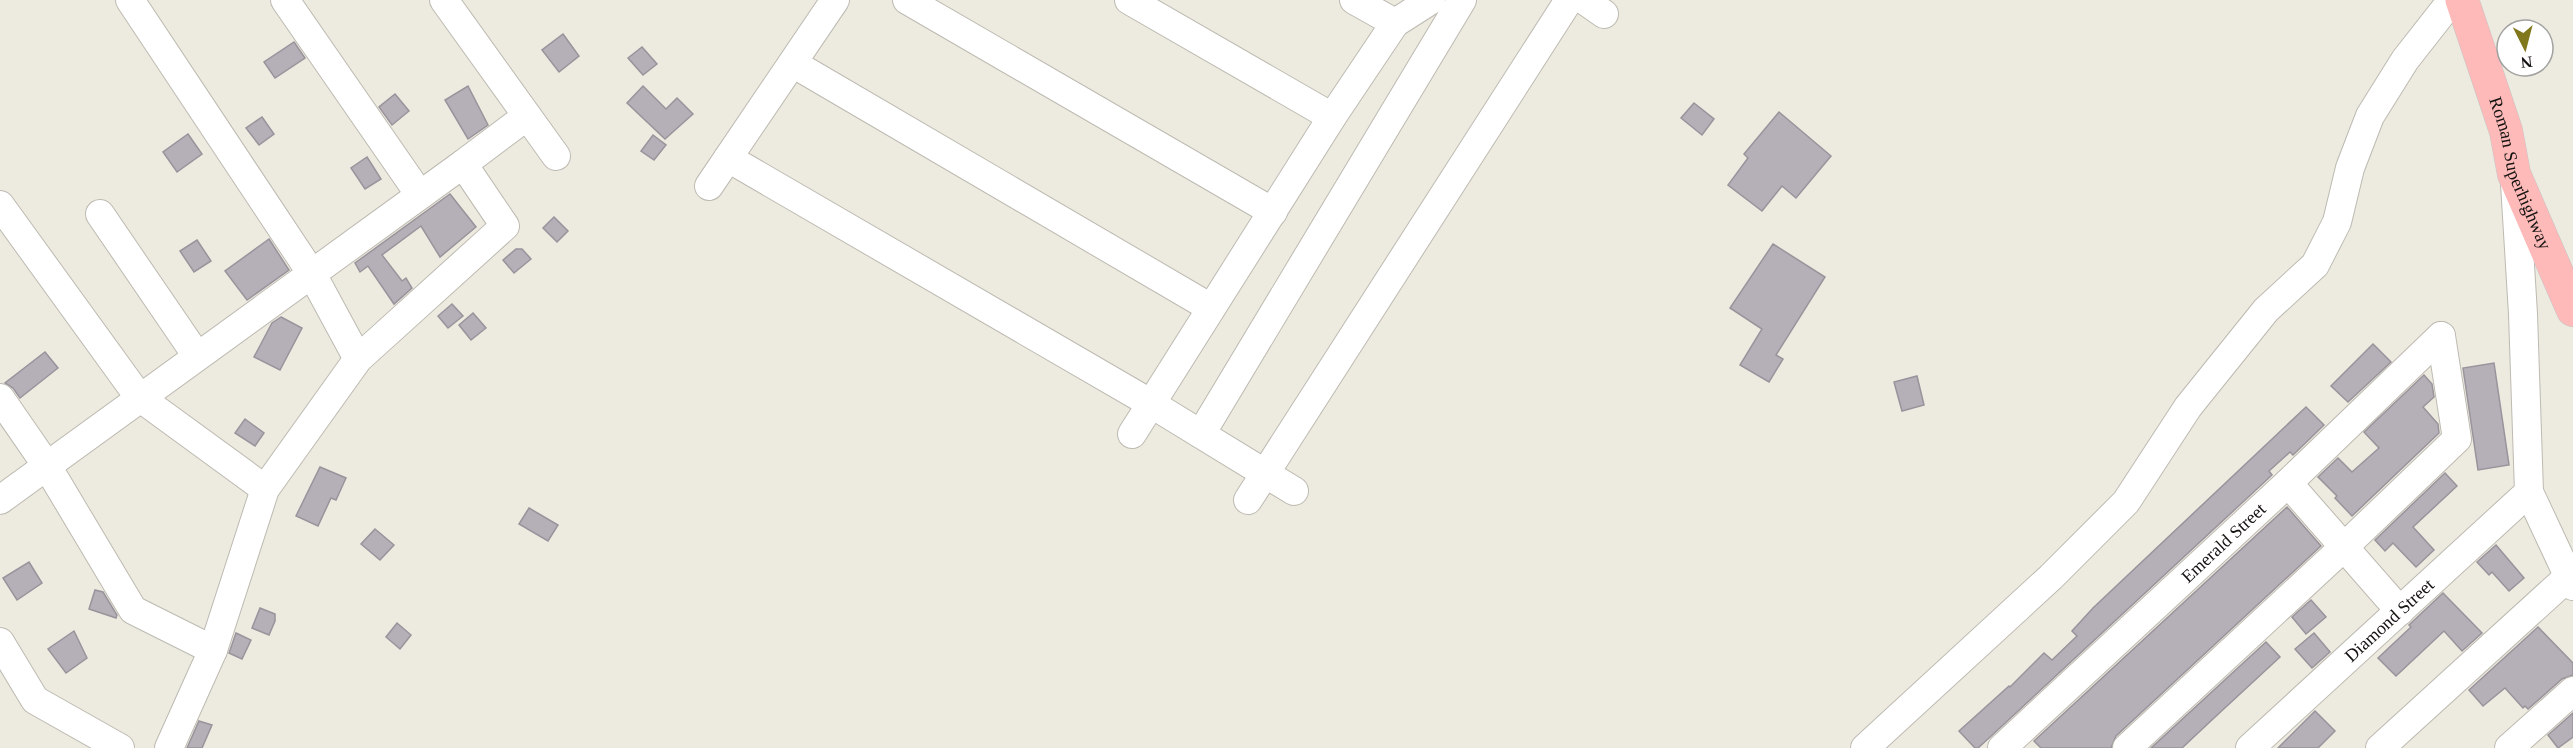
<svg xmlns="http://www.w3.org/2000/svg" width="2573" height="748" font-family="Georgia,serif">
	<rect width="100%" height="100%" fill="#edeae0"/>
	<!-- building -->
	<g fill="#b5afb8" stroke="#99939b" stroke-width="1.5">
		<polygon points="563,34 579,56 559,72 542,50"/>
		<polygon points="294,42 305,58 275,78 264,62"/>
		<polygon points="642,47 657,64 643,75 628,58"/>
		<polygon points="468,86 488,125 468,139 445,100"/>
		<polygon points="643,86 666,109 677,98 693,114 665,139 627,103"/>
		<polygon points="395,94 409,111 392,125 379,107"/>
		<polygon points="1694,103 1714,119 1702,135 1681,118"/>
		<polygon points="1779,112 1831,156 1796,198 1782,186 1762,211 1728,185 1748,158 1744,154"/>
		<polygon points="262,117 274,134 259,145 246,128"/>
		<polygon points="188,134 202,154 177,172 163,152"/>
		<polygon points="653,135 666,145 654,160 641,151"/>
		<polygon points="367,157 381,179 365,189 351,168"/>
		<polygon points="450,194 476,227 440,257 421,226 382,255 402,281 406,278 412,288 394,304 368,266 360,272 355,263"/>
		<polygon points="554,217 568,231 557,242 543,228"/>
		<polygon points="269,239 289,270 247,300 225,271"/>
		<polygon points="197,240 211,261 194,272 180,251"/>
		<polygon points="1773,244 1825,277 1776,355 1783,359 1769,382 1740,365 1762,329 1730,308"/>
		<polygon points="516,249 522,249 531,259 514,273 503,260"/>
		<polygon points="452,304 463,316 448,328 438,316"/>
		<polygon points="473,313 486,328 471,340 459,325"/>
		<polygon points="281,317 302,328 280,370 254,357 272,323"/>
		<polygon points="2373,344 2391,362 2348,402 2331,386"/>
		<polygon points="45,352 58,368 20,398 13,388 5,383"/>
		<polygon points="2494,363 2509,465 2478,470 2463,368"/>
		<polygon points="2424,375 2432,384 2434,397 2423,407 2438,424 2439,433 2352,516 2335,498 2337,496 2318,477 2338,458 2352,472 2379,448 2364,432"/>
		<polygon points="1917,376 1924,405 1902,411 1894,382"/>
		<polygon points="2306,407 2324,425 2293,455 2290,452 2269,471 2272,475 1989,738 1978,748 1975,748 1959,731 2009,686 2010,687 2044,653 2052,660 2077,636 2072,631 2093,608"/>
		<polygon points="245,419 264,433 255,446 235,433"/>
		<polygon points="320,467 346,478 336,500 331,498 318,526 296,516"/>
		<polygon points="2445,473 2457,486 2413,527 2434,550 2416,567 2393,543 2385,551 2375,540"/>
		<polygon points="2287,507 2321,546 2116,736 2111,748 2041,748 2034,741"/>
		<polygon points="529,508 558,525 548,541 519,524"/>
		<polygon points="375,529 394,545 380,560 361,544"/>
		<polygon points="2496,545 2524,578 2509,591 2492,572 2489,575 2477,562"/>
		<polygon points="29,562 42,583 17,600 3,578"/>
		<polygon points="95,590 103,592 117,615 116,618 89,609"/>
		<polygon points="2443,593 2482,633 2462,651 2444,631 2396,676 2378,658 2411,627 2409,625"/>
		<polygon points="2311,600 2326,617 2306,634 2292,617"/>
		<polygon points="260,608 275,614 275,621 269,635 252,628"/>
		<polygon points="397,623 411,635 400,649 386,637"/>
		<polygon points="2538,627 2573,663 2573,675 2562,679 2528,709 2525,706 2523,708 2505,688 2483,706 2469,690"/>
		<polygon points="74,631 87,658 66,673 48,649"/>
		<polygon points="236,633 251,640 242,659 229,653"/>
		<polygon points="2314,633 2330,652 2312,668 2295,649"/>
		<polygon points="2266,642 2280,657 2214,718 2182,748 2151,748"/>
		<polygon points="2315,711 2335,731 2318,748 2278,748"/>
		<polygon points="2573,713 2573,737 2558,748 2548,735"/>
		<polygon points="199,721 212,725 202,748 187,748"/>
	</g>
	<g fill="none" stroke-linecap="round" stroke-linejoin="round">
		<defs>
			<g id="minor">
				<polyline points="130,0 312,274 358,359"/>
				<polyline points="285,0 420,195"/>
				<polyline points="444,0 556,156"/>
				<polyline points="907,0 1273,212"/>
				<polyline points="1129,0 1332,117"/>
				<polyline points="1354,0 1395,23"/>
				<polyline points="1584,0 1604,14"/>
				<polyline points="794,64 1211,308"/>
				<polyline points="728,158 1150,403 1294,491"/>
				<polyline points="463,164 527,116"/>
				<polyline points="2515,184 2523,314 2529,492 2573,586"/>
				<polyline points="709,186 835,0"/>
				<polyline points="0,205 139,397 265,489"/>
				<polyline points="100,214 197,356"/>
				<polyline points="0,398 47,466 133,610 213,650"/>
				<polyline points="1132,434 1332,117 1395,23 1431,0"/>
				<polyline points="1201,434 1462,0"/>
				<polyline points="2288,483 2400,611"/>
				<polyline points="0,500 463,164 505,226 358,359 265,489 213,650 169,748"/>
				<polyline points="1248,500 1569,0"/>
				<polyline points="0,642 35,700 120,748"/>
				<polyline points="1865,748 2051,577 2126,502 2188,407 2266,310 2315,265 2337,222 2350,168 2370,116 2405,60 2452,0"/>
				<path id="s1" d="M 2002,748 L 2288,483 L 2441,336"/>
				<polyline points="2127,748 2344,547 2457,439 2441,336"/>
				<path id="s2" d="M 2250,748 L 2529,492"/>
				<polyline points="2380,748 2568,577"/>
				<polyline points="2509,748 2573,691"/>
			</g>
			<g id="major">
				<path id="s3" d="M 2462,0 L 2506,131 L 2514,174 L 2573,310"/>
			</g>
		</defs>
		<!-- minor casing -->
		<use href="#minor" stroke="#bdbab1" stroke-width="30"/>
		<!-- major casing -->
		<use href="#major" stroke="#c7c6c6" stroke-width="34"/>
		<!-- minor -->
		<use href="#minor" stroke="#fff" stroke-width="28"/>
		<!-- major -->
		<use href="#major" stroke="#feb9b9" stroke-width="33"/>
	</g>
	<g text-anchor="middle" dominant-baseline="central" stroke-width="6" stroke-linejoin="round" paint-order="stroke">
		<!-- street labels -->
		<g font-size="18" fill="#151310" stroke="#fff">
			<text stroke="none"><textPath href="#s3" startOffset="183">Roman Superhighway</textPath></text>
			<text stroke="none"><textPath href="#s1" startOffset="302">Emerald Street</textPath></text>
			<text stroke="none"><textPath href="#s2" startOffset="189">Diamond Street</textPath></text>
		</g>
	</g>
	<!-- north arrow -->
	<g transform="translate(2525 48) rotate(174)"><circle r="28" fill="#ffffff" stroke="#a1a19f" stroke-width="1.5"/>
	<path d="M0-4.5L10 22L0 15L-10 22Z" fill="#81771c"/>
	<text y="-9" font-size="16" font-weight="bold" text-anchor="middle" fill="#151310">N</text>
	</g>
</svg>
